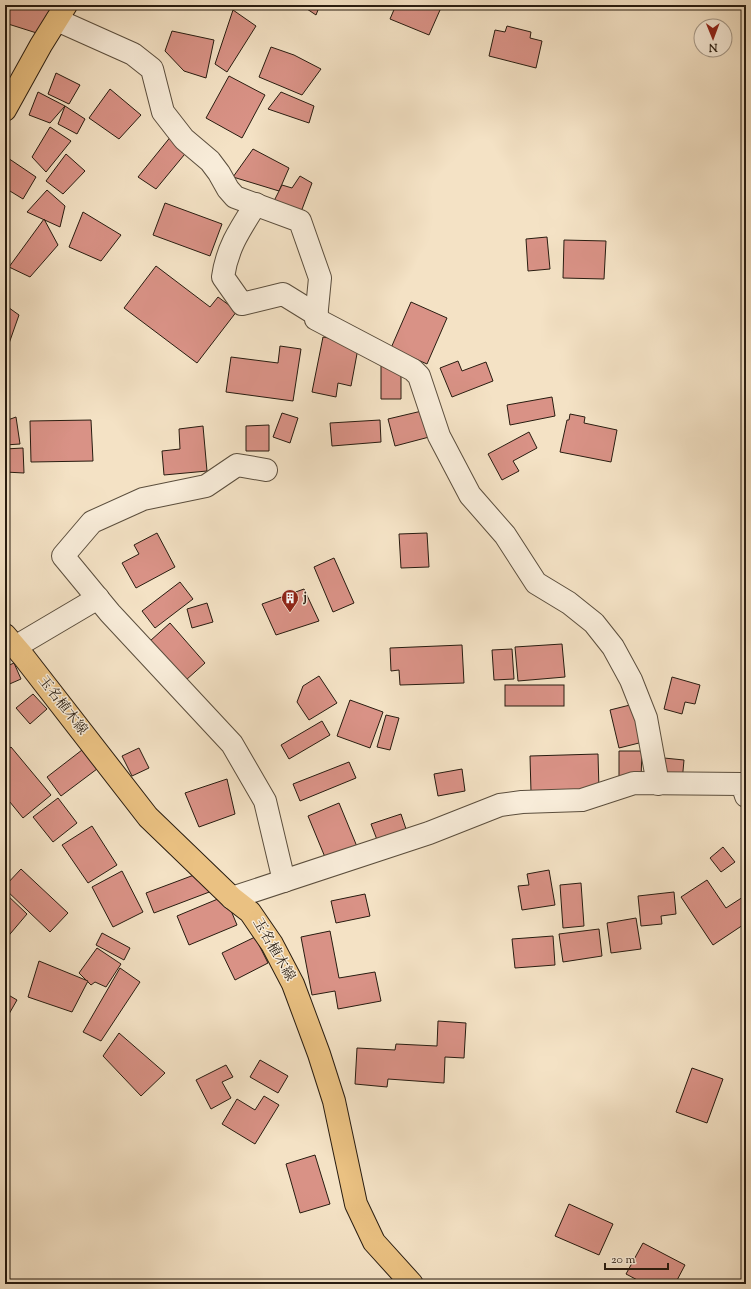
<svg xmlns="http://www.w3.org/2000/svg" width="751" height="1289" font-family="'Sorts Mill Goudy','Noto Serif JP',serif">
	<rect width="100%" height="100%" fill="#f4e2c5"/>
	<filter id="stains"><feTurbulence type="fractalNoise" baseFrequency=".005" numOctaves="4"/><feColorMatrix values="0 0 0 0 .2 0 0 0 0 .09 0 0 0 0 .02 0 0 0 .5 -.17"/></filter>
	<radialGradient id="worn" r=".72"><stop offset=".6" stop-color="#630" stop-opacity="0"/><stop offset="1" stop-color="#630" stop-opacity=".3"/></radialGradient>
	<!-- building -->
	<g fill="#d99286" stroke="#281c10">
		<polygon points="5,5 57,5 43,35 5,23"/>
		<polygon points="301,5 320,5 316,15"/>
		<polygon points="396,5 428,5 440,10 429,35 390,19"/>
		<polygon points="233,10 256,26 227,72 215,64"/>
		<polygon points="507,26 531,32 530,38 542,41 536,68 489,56 495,30 505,32"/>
		<polygon points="172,31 214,40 206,78 184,71 165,51"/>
		<polygon points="271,47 294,55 321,69 302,95 259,77"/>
		<polygon points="56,73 80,85 69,104 48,94"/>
		<polygon points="229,76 265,95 242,138 206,118"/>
		<polygon points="110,89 141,115 119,139 89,118"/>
		<polygon points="38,92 65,106 50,123 29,115"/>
		<polygon points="281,92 314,106 309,123 268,109"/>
		<polygon points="65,106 85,119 77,134 58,124"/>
		<polygon points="50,127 71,141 46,172 32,157"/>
		<polygon points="172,135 189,149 156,189 138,177"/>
		<polygon points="253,149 289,168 279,191 233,177"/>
		<polygon points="66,154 85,171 63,194 46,181"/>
		<polygon points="5,156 36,177 23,199 5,188"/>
		<polygon points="300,176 312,183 301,212 274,201 282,185 292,188"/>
		<polygon points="47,190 65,206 60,227 27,212"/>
		<polygon points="165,203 222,224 210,256 153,235"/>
		<polygon points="83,212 121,235 101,261 69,247"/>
		<polygon points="44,219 58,245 30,277 9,267"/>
		<polygon points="547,237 550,269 528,271 526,239"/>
		<polygon points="564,240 606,241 604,279 563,278"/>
		<polygon points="156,266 210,307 218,297 237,311 197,363 124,308"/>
		<polygon points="411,302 447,318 427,364 391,348"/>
		<polygon points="5,305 19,315 6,352 5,352"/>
		<polygon points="323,337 359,343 351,386 338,383 336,397 312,392"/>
		<polygon points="280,346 301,349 293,401 226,392 231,357 278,363"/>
		<polygon points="458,361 462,371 486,362 493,381 452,397 440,368"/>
		<polygon points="401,365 401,399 381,399 381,366"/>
		<polygon points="552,397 555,416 510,425 507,405"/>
		<polygon points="426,410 433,436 395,446 388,419"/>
		<polygon points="282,413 298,418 290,443 273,437"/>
		<polygon points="570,414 585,417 584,423 617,430 611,462 560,452 567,420 569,420"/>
		<polygon points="16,417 20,444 5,445 5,421"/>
		<polygon points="91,420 93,461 31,462 30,421"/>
		<polygon points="380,420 381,442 332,446 330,423"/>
		<polygon points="269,425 269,451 246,451 246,426"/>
		<polygon points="203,426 207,471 164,475 162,451 180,449 179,429"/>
		<polygon points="529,432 537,448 513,461 519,471 502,480 488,454"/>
		<polygon points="23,448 24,473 5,472 5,449"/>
		<polygon points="157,533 175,567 136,588 122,563 139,554 134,545"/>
		<polygon points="427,533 429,567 401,568 399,534"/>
		<polygon points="334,558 354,603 333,612 314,567"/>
		<polygon points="180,582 193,599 155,628 142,611"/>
		<polygon points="304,589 319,621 276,635 262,604"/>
		<polygon points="207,603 213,622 192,628 187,609"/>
		<polygon points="170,623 205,663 186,680 150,641"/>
		<polygon points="562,644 565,677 518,681 515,647"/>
		<polygon points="462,645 464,683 400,685 399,670 391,671 390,648"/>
		<polygon points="512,649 514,679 494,680 492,650"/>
		<polygon points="14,663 21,679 5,686 5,667"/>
		<polygon points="319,676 337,703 309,720 297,702 303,686"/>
		<polygon points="672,677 700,685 695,704 685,702 682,714 664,709"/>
		<rect x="505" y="685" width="59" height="21"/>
		<polygon points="33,694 47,709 30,724 16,708"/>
		<polygon points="350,700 383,712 370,748 337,736"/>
		<polygon points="634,704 643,742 619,748 610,710"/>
		<polygon points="386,715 399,718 390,750 377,747"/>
		<polygon points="322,721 330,735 289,759 281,745"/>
		<polygon points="11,747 51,795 23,818 5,796 5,752"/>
		<polygon points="139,748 149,768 132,776 122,756"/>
		<polygon points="82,750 97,769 61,796 47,777"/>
		<polygon points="619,751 642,751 641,779 619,779"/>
		<polygon points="598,754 599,790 531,792 530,756"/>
		<polygon points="664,758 684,760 682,782 663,780"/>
		<polygon points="349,762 356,778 300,801 293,784"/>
		<polygon points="462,769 465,791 438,796 434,774"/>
		<polygon points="227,779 235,814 199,827 185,793"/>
		<polygon points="58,798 77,823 53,842 33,817"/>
		<polygon points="339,803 358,849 327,862 308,816"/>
		<polygon points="401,814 408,835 379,845 371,824"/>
		<polygon points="92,826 117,865 88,883 62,845"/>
		<polygon points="723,847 735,862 721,872 710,858"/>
		<polygon points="21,869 68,913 50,932 5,889 5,886"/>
		<polygon points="549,870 555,905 522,910 518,886 529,885 527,874"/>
		<polygon points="122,871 143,912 113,927 92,887"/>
		<polygon points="202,872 212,891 154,913 146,893"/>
		<polygon points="707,880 726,908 743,897 746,902 746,923 713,945 681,897"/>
		<polygon points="581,883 584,926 563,928 560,885"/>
		<polygon points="674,892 676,914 661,916 662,924 641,926 638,896"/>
		<polygon points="5,893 27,914 5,940"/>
		<polygon points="365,894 370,916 336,923 331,901"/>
		<polygon points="225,896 237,925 189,945 177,916"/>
		<polygon points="636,918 641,949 611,953 607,923"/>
		<polygon points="599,929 602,956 563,962 559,934"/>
		<polygon points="330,931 339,978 375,972 381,1001 338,1009 335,991 312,995 301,937"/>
		<polygon points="102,933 130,948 124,960 96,945"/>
		<polygon points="553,936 555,965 515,968 512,939"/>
		<polygon points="255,937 268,963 235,980 222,953"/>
		<polygon points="97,948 121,964 106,987 95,982 91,985 79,973"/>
		<polygon points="39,961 88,981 72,1012 28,997"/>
		<polygon points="120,968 140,982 101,1041 83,1032"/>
		<polygon points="5,993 17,1000 5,1021"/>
		<polygon points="438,1021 466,1023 464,1058 445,1057 444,1083 388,1079 387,1087 355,1084 357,1048 395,1050 396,1044 437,1046"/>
		<polygon points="119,1033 165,1073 141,1096 103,1056"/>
		<polygon points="260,1060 288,1076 278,1093 250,1077"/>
		<polygon points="226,1065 233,1077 222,1082 231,1098 211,1109 196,1080"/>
		<polygon points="692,1068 723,1079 707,1123 676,1112"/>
		<polygon points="264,1096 279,1105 255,1144 222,1124 237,1099 255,1110"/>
		<polygon points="315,1155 330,1204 300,1213 286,1164"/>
		<polygon points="569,1204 613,1224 599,1255 555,1236"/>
		<polygon points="643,1243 685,1265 675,1284 645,1284 626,1274"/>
	</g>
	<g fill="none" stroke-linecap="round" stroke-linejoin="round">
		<defs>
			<g id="minor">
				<polyline points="57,20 133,54 152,69 163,112 184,139 210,161 219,173 228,189 235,197 300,221 320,278 316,319 413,370 419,376 439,436 470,495 505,535 536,583 569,603 594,623 613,647 631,680 646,718 658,784"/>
				<path d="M 256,204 C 240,229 227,248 223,277 L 242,304 L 283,294 L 317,315"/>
				<polyline points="266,470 237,465 206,486 143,499 92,522 63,556 110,613 232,744 265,801 284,881"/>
				<polyline points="15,647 98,598"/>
				<polyline points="232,898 429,833 500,805 522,802 582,800 634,783 742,784 746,796"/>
			</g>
			<g id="major">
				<polyline points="5,110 41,45 66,5"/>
				<polyline points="5,635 23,656 148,817 232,898 250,912 272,944 293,984 319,1054 334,1101 356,1204 374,1242 412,1284"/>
			</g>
		</defs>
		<!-- minor casing -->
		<use href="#minor" stroke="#5b4e3d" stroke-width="24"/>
		<!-- major casing -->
		<use href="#major" stroke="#281c10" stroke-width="24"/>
		<!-- minor -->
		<use href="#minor" stroke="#f8ecd9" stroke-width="22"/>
		<!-- major -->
		<use href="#major" stroke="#eac182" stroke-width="22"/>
	</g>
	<!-- icons -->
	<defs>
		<symbol id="building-pin" viewBox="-11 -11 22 30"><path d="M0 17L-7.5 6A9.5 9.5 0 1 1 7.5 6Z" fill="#8f2418" stroke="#f8ecd9"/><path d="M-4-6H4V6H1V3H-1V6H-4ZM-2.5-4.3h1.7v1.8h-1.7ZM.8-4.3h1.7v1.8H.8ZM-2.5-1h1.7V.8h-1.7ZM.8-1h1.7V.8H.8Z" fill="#fff"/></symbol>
	</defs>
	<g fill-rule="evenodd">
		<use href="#building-pin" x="280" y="588" width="20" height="27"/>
	</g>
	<g text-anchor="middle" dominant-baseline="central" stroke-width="3" stroke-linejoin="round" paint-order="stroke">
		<!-- poi labels -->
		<g font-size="14" font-weight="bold" fill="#281c10" stroke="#f8ecd9" text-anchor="start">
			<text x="303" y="598">j</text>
		</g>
		<!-- street labels -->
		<g font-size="14" fill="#281c10" stroke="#f8ecd9">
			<text transform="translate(62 706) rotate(52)">玉名植木線</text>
			<text transform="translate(273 950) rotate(60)">玉名植木線</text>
		</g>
	</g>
	<!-- margin -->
	<rect width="751" height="1289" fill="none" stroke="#f4e2c5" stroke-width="20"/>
	<rect x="6" y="6" width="739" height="1277" fill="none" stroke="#281c10" stroke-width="2"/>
	<rect x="10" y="10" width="731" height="1269" fill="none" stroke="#281c10"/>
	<!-- north arrow -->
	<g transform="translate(713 38) rotate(179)"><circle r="19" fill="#f8ecd9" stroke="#a59989"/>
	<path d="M0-3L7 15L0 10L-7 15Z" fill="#8f2418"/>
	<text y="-6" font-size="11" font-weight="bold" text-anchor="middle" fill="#281c10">N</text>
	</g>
	<!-- scale -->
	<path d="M605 1263v6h63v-6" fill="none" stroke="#281c10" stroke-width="2"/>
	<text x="611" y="1263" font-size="12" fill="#281c10" stroke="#f8ecd9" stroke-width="3" paint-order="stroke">20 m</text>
	<rect width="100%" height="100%" filter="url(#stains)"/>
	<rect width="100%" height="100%" fill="url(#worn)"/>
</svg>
